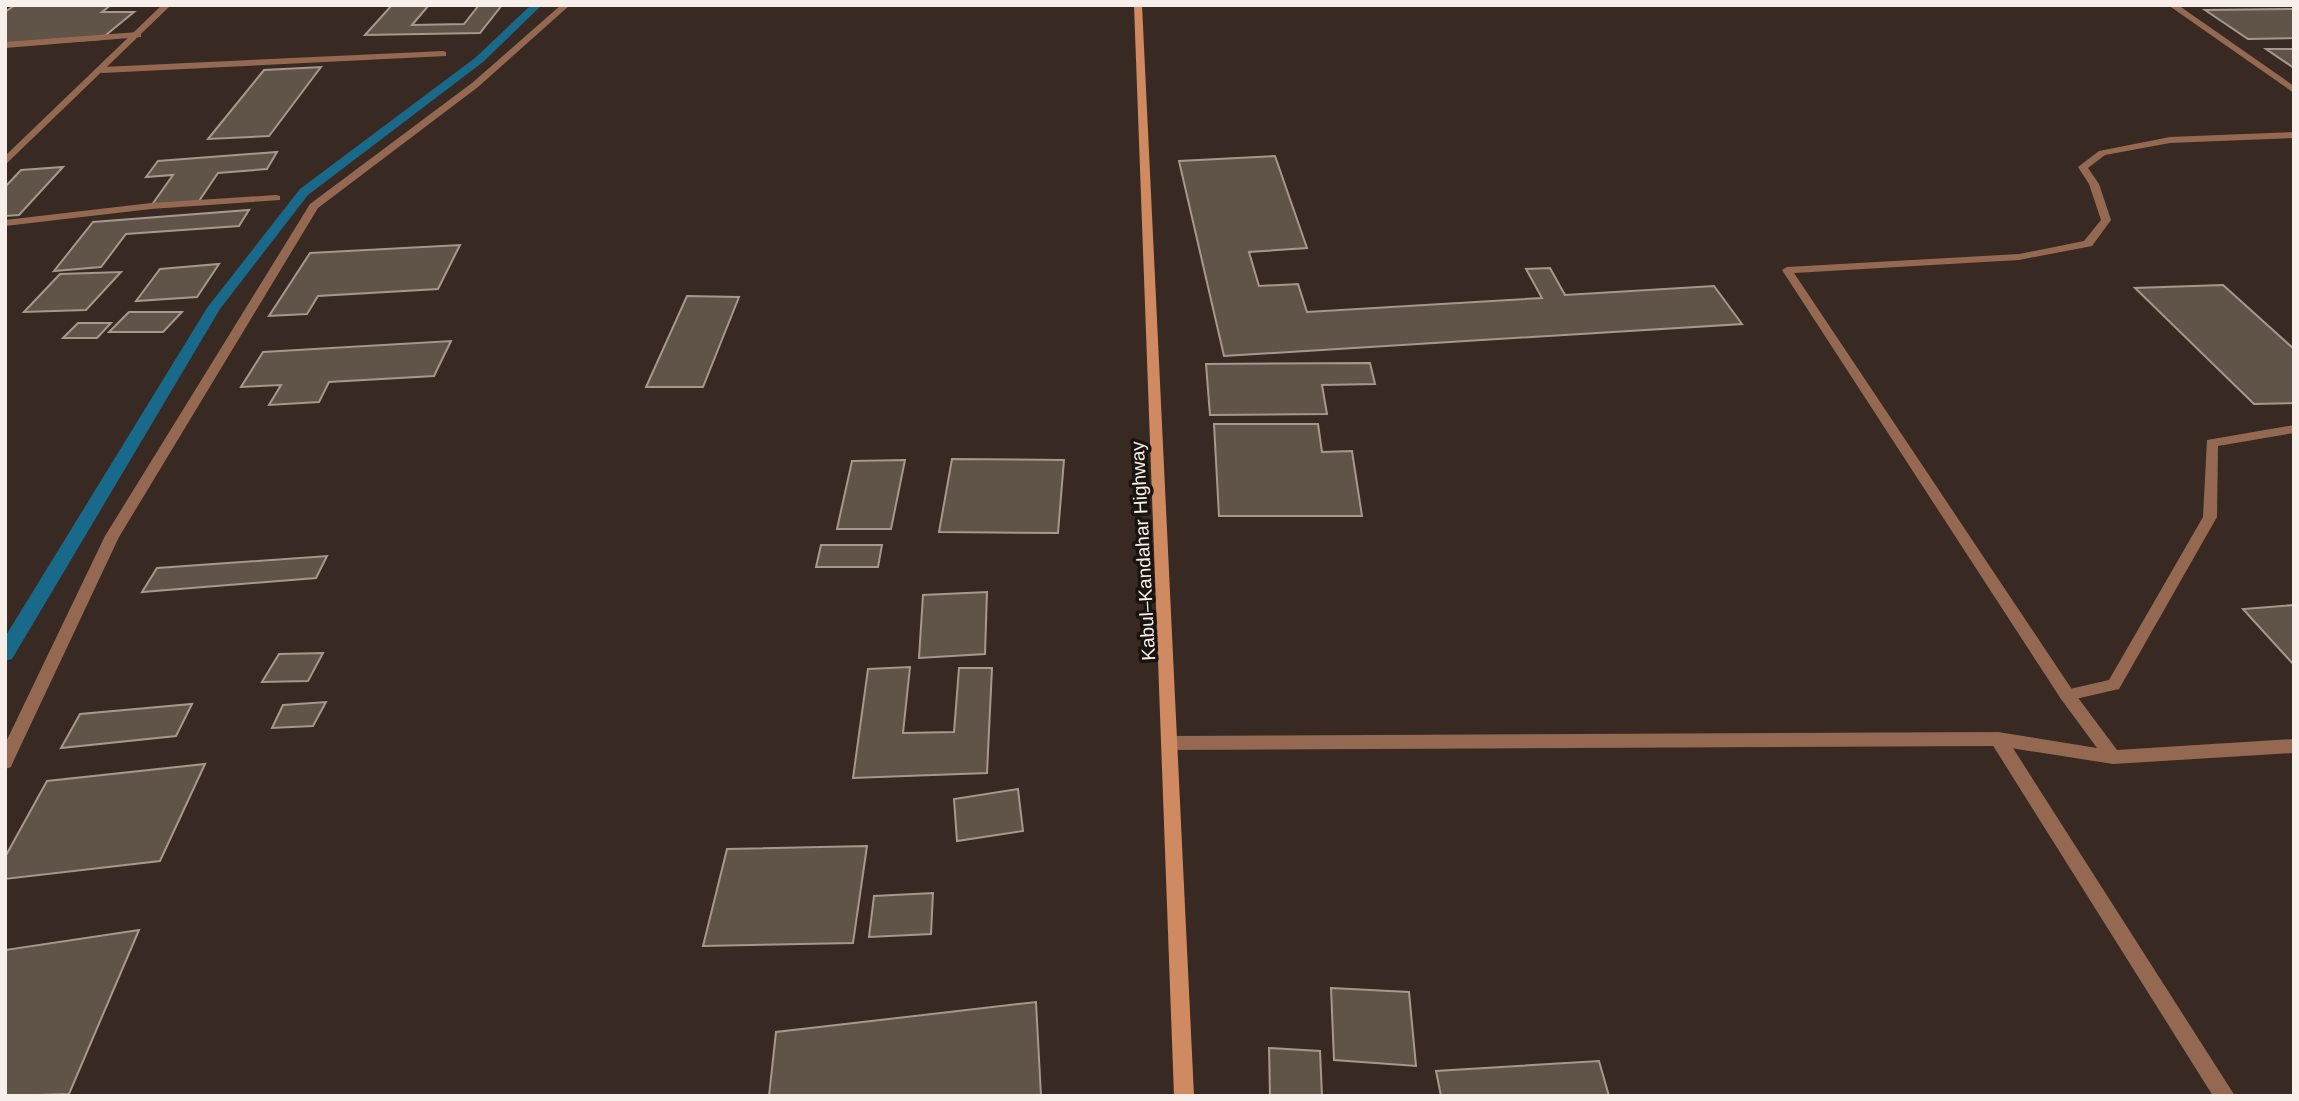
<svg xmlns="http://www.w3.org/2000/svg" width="2299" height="1101" font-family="Arial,sans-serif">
	<rect width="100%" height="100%" fill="#382a22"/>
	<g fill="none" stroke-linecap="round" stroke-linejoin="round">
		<!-- stream -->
		<polygon fill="#19698a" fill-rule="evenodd" points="531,5 542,5 483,62 308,195 220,309 12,659 5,661 5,637 207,308 300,189 475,58"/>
	</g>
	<!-- building -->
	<g fill="#605448" stroke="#a6988c" stroke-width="2">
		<polygon points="15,5 111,5 102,12 134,12 101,39 5,46 5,12"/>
		<polygon points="392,5 429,5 412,25 464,24 479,5 502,5 480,33 365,35"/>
		<polygon points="2294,9 2294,38 2248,39 2205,10"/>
		<polygon points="2266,49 2294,49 2294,68"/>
		<polygon points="321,67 269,136 208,139 264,70"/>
		<polygon points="277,152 267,169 218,173 199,201 151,206 173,175 146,177 158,161"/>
		<polygon points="1275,156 1307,248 1249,252 1259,286 1298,284 1307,312 1542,298 1526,269 1550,268 1565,295 1714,286 1742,324 1224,356 1179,161"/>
		<polygon points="63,167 19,215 5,216 5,187 21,170"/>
		<polygon points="249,210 239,226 126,234 101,267 54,271 93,222"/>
		<polygon points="460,245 438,289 318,296 307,314 269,316 310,253"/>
		<polygon points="219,264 197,297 136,301 160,269"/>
		<polygon points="121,272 86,310 24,312 60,274"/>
		<polygon points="2223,285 2294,349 2294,403 2254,404 2135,288"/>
		<polygon points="687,296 739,297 703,387 646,387"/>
		<polygon points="129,312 182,312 163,332 109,332"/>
		<polygon points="78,323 111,323 97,338 63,338"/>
		<polygon points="451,341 434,376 329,382 319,402 269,405 281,385 241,387 263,352"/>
		<polygon points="1370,363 1375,384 1322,385 1327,414 1210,415 1206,364"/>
		<polygon points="1214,424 1318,424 1322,452 1352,451 1362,516 1219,516"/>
		<polygon points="952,459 1064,460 1058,533 939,532"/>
		<polygon points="905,460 891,529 837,529 852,461"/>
		<polygon points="821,545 882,545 878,567 816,567"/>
		<polygon points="327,556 316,578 142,592 157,568"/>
		<polygon points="987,592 985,654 919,658 923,595"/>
		<polygon points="2294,605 2294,665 2243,609"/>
		<polygon points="323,653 308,681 262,682 279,654"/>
		<polygon points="910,667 903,733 954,732 959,668 992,668 987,773 853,778 868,669"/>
		<polygon points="326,702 313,726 272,728 283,705"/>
		<polygon points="192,704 176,736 61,748 80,714"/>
		<polygon points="205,764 160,861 5,879 5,857 47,781"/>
		<polygon points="1018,789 1023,831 957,841 954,799"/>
		<polygon points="867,846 853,943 703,946 727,849"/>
		<polygon points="933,893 931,934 869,937 874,896"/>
		<polygon points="139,930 69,1094 5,1096 5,950"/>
		<polygon points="1331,988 1409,992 1416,1066 1334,1060"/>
		<polygon points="1036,1002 1041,1096 769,1096 776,1032"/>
		<polygon points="1269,1048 1320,1051 1322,1096 1270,1096"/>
		<polygon points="1599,1061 1609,1096 1441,1096 1436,1071"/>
	</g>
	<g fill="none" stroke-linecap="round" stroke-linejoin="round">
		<!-- lane -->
		<g fill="#956951" fill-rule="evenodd">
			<polygon points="561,5 570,5 478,87 318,208 119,537 13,762 11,767 5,769 5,744 105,536 310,204 472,83"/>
			<polygon points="138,32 141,33 141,37 5,48 5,42"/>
			<polygon points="443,51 446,52 446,56 102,73 98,70 102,67"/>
			<polygon points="276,195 280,196 280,200 151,209 5,226 5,220 151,203"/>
			<polygon points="2294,425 2294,433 2218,446 2217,517 2119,689 2067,701 2061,699 2059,695 2061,691 2109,680 2203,517 2207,440"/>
			<polygon points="1998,732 2004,734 2235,1096 2213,1096 1992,744 1990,739 1992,734"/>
		</g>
		<!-- street -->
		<g fill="#956951" fill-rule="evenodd">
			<polygon points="162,5 171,5 5,165 5,156"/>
			<polygon points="2168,5 2178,5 2294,86 2294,93"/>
			<polygon points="2294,132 2294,138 2170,143 2105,155 2088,168 2099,184 2111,220 2092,246 2019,260 1794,273 2073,691 2117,750 2294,739 2294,753 2113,764 1998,746 1171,750 1165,748 1163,743 1165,738 1171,736 1998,732 2097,748 2061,699 1782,270 1787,267 2019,254 2084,241 2101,220 2089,184 2078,167 2099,151 2170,137"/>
		</g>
		<!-- secondary -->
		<polygon fill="#d08a62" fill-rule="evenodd" points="1134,5 1142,5 1194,1096 1174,1096"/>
	</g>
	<g text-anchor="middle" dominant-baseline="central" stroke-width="7" stroke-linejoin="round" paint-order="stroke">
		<!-- street labels -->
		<g font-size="19" fill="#f8efea" stroke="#1a1411">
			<text transform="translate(1143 551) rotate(-93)">Kabul–Kandahar Highway</text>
		</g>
	</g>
	<!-- border -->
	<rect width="2299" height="1101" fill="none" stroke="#f8efea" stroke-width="14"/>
</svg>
